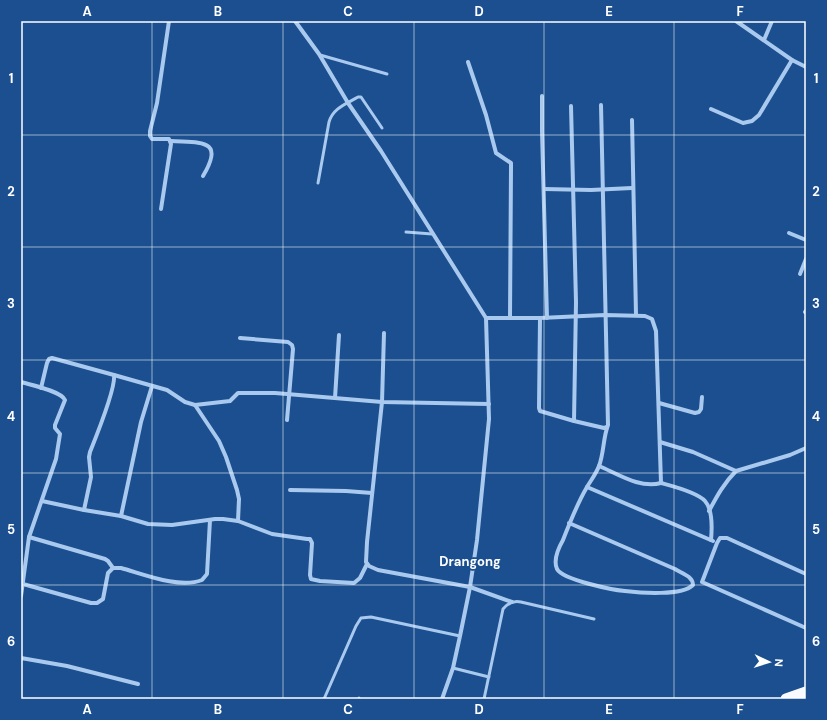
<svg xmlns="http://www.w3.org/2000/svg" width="827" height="720" font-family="'DM Sans',sans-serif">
	<rect width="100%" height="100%" fill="#1b4f8f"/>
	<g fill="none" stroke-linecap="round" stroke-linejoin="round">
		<!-- service -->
		<g stroke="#a9c9ee" stroke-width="3">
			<polyline points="320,55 387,74"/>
			<path d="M 318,183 L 329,122 C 333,108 346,104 358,97 L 361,97 L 382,128"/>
			<polyline points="406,232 432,234"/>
			<polyline points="453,668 489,677"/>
			<polyline points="324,699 356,626 361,618 371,617 460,636"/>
			<polyline points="359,699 359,698"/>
			<path d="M 484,699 L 503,609 C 508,603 513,600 521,602 L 594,619"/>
		</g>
		<!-- minor -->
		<g stroke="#a9c9ee" stroke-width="4">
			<polyline points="295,21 319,54 348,103 381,151 486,318 489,419 477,540 470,587 460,636 453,668 442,699"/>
			<polyline points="736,21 792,60 806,67"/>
			<polyline points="764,40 772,21"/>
			<polyline points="468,62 486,115 496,153 511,163 511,167 510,318"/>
			<polyline points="542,96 542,131 547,318"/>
			<polyline points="571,106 576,302 574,421 604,428 607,427"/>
			<polyline points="711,109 743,123 752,121 759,115 792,60"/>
			<polyline points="632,120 636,315"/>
			<path d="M 171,141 C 199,143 226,138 203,176"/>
			<polyline points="544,189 591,190 632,188"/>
			<polyline points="161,209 171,144 169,139 152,139 150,136 150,131 157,103 169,21"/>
			<polyline points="789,233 806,240"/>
			<polyline points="800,274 806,259"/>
			<polyline points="805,312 806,311"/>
			<path d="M 486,318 L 540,318 L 605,315 L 645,316 L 652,319 L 656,331 L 661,483 C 672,486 697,492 705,501 C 713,510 712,529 711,540"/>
			<polyline points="540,318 539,408 540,411 574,421"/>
			<polyline points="384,333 382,402 367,542 366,562 369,566 378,570 470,587 512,602"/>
			<polyline points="240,338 288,342 292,345 293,349 287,420"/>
			<polyline points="114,375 167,390 185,402 195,405 230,401 238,393 275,393 382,402 489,404"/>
			<path d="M 21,382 C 31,385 61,391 65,400 L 55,425 L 55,428 L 60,434 L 56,459 L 29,537 L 21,596"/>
			<path d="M 41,388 L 47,363 L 49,359 L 52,358 L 114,375 C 116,388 96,437 90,452 L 89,457 L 91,477 L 84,510"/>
			<polyline points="335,398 339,335"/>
			<polyline points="659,403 695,413 699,412 701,409 702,397"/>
			<polyline points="195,405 219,441 226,457 237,490 239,499 238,521"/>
			<polyline points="660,442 693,452 736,471 790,455 806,448"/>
			<path d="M 599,466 C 618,474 640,489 661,483"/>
			<polyline points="587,487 713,541"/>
			<polyline points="290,490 346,491 372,493"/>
			<polyline points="42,501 84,510 121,516 148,524 172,525 215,519 223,519 238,521 272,534 307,539 310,539 312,543 310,575 311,579 320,581 354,583 360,578 367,564"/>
			<path d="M 709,511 C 717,496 724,483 736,471"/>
			<polyline points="121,516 141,422 152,386"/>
			<path d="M 569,523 L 675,569 C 681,573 693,576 693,585 C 682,596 641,593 625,591 C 613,590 563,580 557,569 C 553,560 559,547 563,540 C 570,522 577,504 587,487 C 591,480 596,474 599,466 C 604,453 603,438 608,425 L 601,105"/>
			<polyline points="29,537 105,559 108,561 113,568"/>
			<path d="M 113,568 L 121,568 C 143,574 179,589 202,580 L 207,574 L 210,520"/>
			<polyline points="806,574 727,538 720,538 717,543 702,582 806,628"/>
			<polyline points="23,584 91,603 97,603 103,599 108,573 113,568"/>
			<polyline points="21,658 67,666 138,684"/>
		</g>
		<!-- trunk -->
		<polyline stroke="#f8faff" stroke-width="11" points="786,699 806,692"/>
	</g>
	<!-- grid -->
	<path fill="none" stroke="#fff" stroke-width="1" stroke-opacity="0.55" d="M 152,21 L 152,699M 283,21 L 283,699M 414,21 L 414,699M 544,21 L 544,699M 674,21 L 674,699M 21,135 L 806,135M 21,247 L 806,247M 21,360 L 806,360M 21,473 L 806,473M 21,585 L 806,585"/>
	<g text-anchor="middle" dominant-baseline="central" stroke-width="3.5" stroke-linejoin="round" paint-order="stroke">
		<!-- quarter labels -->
		<g font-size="13" font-weight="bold" fill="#fff" stroke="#1b4f8f">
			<text x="470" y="561">Drangong</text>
		</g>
	</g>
	<!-- border -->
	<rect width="827" height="720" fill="none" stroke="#1b4f8f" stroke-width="44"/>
	<!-- north arrow -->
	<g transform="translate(769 662) rotate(94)" stroke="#1b4f8f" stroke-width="3" paint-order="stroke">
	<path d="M0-3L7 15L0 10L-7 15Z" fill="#ffffff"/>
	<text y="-6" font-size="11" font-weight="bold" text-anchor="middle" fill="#ffffff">N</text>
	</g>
	<rect x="22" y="22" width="783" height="676" fill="none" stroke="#fff" stroke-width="1.5"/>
	<g font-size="13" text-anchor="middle" font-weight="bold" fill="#fff">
		<text x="87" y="16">A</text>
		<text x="218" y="16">B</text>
		<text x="348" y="16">C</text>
		<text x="479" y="16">D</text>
		<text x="609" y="16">E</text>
		<text x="740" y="16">F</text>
		<text x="11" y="83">1</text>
		<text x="816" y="83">1</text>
		<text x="11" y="196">2</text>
		<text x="816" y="196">2</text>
		<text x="11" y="308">3</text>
		<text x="816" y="308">3</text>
		<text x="11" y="421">4</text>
		<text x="816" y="421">4</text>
		<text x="11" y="534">5</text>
		<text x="816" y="534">5</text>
		<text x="11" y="646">6</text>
		<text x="816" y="646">6</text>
		<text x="87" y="714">A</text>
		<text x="218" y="714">B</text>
		<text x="348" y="714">C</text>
		<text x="479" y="714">D</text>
		<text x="609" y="714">E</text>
		<text x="740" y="714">F</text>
	</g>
</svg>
